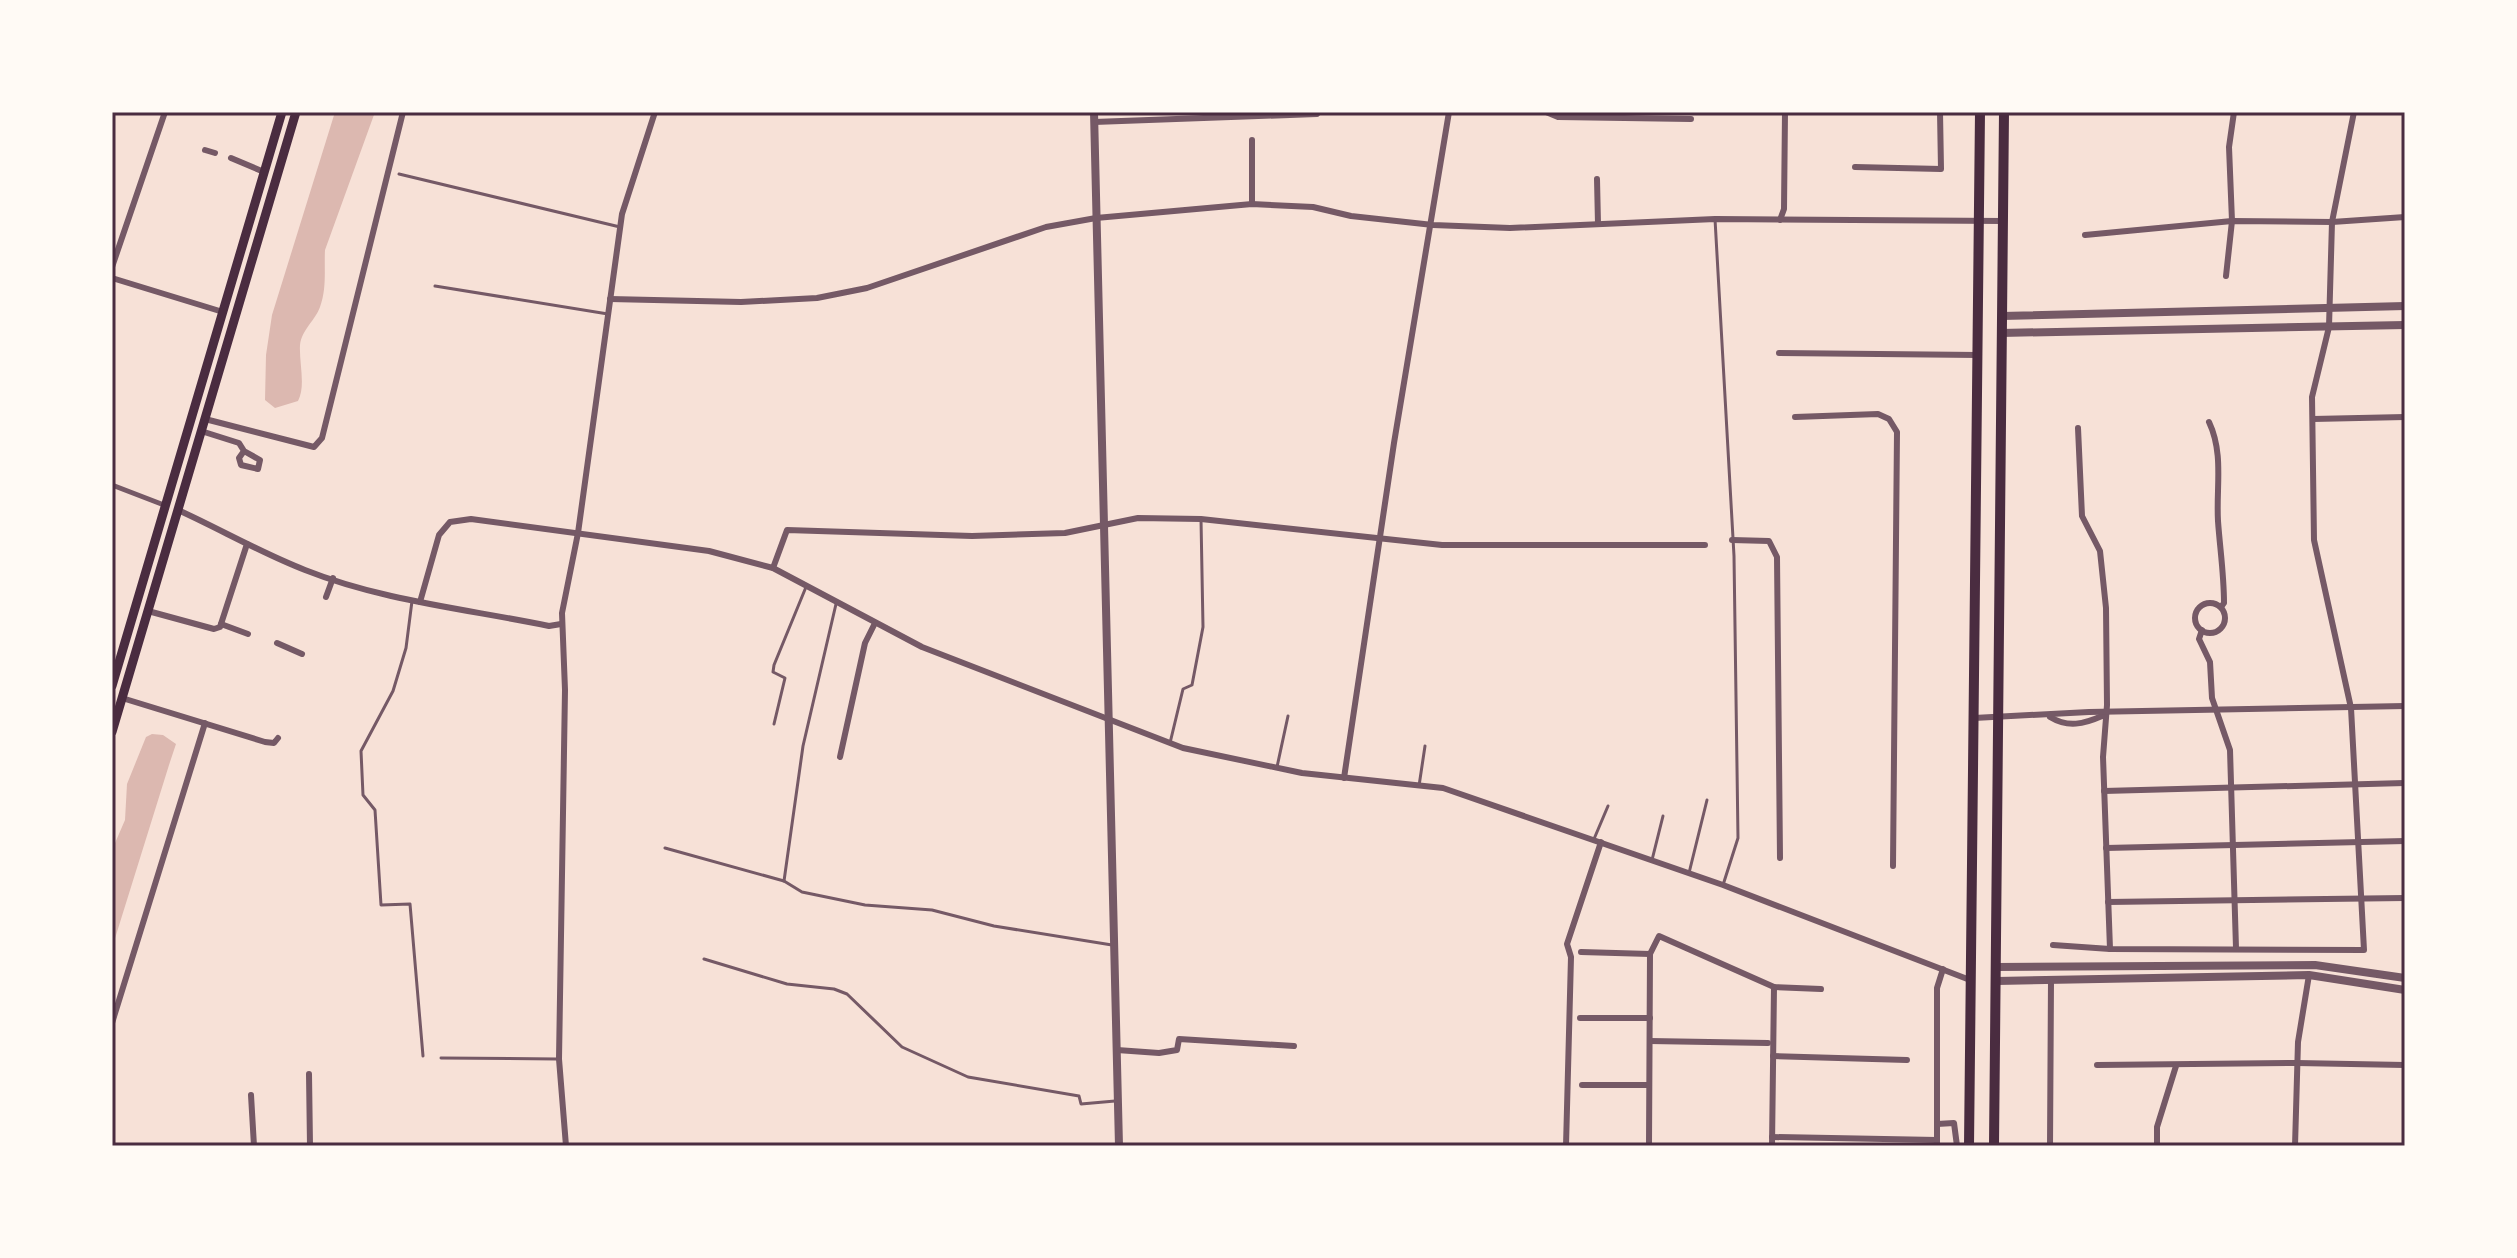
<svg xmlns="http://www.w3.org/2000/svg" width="2517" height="1258" font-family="'IBM Plex Sans',sans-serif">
	<rect width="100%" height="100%" fill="#f7e1d7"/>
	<!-- water -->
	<g fill="#dcb8b0">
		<path d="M 335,112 L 375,112 L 325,250 C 324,269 327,288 320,307 C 315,321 302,329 300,345 C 299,363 306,386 298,401 L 275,408 L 265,400 L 266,355 L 272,315 Z"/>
		<polygon points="152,734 163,735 176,744 169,765 112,948 112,850 125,820 127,784 146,737"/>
	</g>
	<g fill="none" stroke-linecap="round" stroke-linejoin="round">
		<!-- service -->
		<g stroke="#755966" stroke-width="3">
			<polyline points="399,174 620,227"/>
			<polyline points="1715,219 1734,556 1738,838 1723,885"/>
			<polyline points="435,286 608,314"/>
			<polyline points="412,601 406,648 393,691 361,751 363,795 375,810 381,905 410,904 423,1056"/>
			<polyline points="774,724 785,678 773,672 774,665 806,587"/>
			<polyline points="1170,743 1183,689 1192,685 1203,627 1201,519"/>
			<polyline points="1277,767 1288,716"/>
			<polyline points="1419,786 1425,746"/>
			<polyline points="1594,839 1608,806"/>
			<polyline points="665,848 784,881 802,892 865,905 932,910 994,926 1112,945"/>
			<polyline points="1652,860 1663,816"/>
			<polyline points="1689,873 1707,800"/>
			<polyline points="784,881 803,746 836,604"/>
			<polyline points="704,959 787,984 834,989 847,994 902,1047 968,1077 1079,1096 1081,1104 1115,1101"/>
			<polyline points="441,1058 557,1059"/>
		</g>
		<!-- pedestrian -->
		<polyline stroke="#755966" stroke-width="5" points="112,485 164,505"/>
		<!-- minor -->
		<g stroke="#755966" stroke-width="6">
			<polyline points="1546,112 1558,117 1691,119"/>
			<polyline points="1094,122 1317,114"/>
			<polyline points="205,150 215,153"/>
			<polyline points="231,158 264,172"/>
			<polyline points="1855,167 1941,169 1940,112"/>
			<polyline points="1597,179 1598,224"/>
			<polyline points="1252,204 1252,140"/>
			<polyline points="1780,220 1784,209 1785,112"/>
			<polyline points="2085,235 2232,221 2332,222 2405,217"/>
			<polyline points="112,267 165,112"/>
			<polyline points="2226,276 2232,221 2229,147 2234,112"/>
			<polyline points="112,278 223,312"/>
			<polyline points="610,299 741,302 817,298 867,288 1046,227 1096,218 1252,204 1313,207 1351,216 1433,225 1510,228 1715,219 2003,221"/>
			<polyline points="1779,353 1978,355"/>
			<polyline points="1795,417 1878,414 1889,419 1897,432 1893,866"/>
			<polyline points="205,419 314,447 322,438 403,112"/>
			<polyline points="2313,419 2405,417"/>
			<path d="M 2209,422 C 2224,454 2216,487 2218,521 C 2220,549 2224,575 2224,603 L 2221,607"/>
			<polyline points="2078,428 2082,516 2100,551 2106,608 2107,705 2103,757 2110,949"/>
			<polyline points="201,431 239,443 244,451 260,460 258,469 241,465 239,458 244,451"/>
			<path d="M 178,510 C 220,529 261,553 305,570 C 383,601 467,609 549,626 L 561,624"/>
			<polyline points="1732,540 1769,541 1777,557 1780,858"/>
			<polyline points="773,568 787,530 972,536 1065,533 1138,518 1201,519 1442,545 1705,545"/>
			<polyline points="326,597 333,578"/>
			<polyline points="420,602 439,535 450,522 471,519 709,551 773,568 922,647 1183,748 1302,773 1443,788 1723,885 1970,980"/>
			<circle cx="2210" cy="618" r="15"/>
			<polyline points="148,611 214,629 220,627 247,544"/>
			<polyline points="221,624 248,634"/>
			<polyline points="2202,630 2199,639 2210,662 2212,698 2230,750 2236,948"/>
			<polyline points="277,643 302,654"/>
			<polyline points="122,698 265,742 274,743 278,738"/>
			<path d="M 2050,717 C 2068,728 2084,724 2102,716"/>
			<polyline points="1974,718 2089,712 2405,706"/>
			<polyline points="840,757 865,643 875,623"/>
			<polyline points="1344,778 1394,443 1449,112"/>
			<polyline points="2104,791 2405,783"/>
			<polyline points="2106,848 2405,841"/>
			<polyline points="2108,902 2405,898"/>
			<polyline points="2053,945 2110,949 2364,950 2351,708 2314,540 2312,397 2329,327 2332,222 2354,112"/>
			<polyline points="1581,952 1650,954 1659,936 1774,987 1821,989"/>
			<polyline points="1580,1018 1650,1018"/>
			<polyline points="112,1023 205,723"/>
			<polyline points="1650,1041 1768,1043"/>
			<polyline points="1117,1050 1159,1053 1177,1050 1179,1039 1294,1046"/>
			<polyline points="1773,1056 1907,1060"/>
			<polyline points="2097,1065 2297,1063 2405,1065"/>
			<polyline points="309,1074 310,1146"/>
			<polyline points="1582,1085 1649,1085"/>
			<polyline points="251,1095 254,1146"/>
			<polyline points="1937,1124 1954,1123 1957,1146"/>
			<polyline points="1772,1137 1937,1140"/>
			<polyline points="566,1146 559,1059 565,690 562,613 578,533 622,214 655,112"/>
			<polyline points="1566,1146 1571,957 1567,944 1601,842"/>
			<polyline points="1649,1146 1650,954"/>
			<polyline points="1772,1146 1774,987"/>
			<polyline points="1937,1146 1937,988 1943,969"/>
			<polyline points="2050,1146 2051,980"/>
			<polyline points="2157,1146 2157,1127 2176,1066"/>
			<polyline points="2295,1146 2298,1042 2309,975"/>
		</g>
		<!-- tertiary -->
		<g stroke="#755966" stroke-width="8">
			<polyline points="1094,112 1119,1146"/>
			<polyline points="2002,316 2405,306"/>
			<polyline points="2001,333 2405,325"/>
			<polyline points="1997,967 2315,965 2405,978"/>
			<polyline points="1997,981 2309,975 2405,990"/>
		</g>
		<!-- secondary -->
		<g stroke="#4a2c40" stroke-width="9">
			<polyline points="112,686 282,112"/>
			<polyline points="112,732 296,112"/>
		</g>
		<!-- primary -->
		<g stroke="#4a2c40" stroke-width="10">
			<polyline points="1969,1146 1980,112"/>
			<polyline points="1994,1146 2004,112"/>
		</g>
	</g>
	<!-- border -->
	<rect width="2517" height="1258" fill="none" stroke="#fffaf5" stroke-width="228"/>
	<rect x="114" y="114" width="2289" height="1030" fill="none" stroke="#4a2c40" stroke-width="3"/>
</svg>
